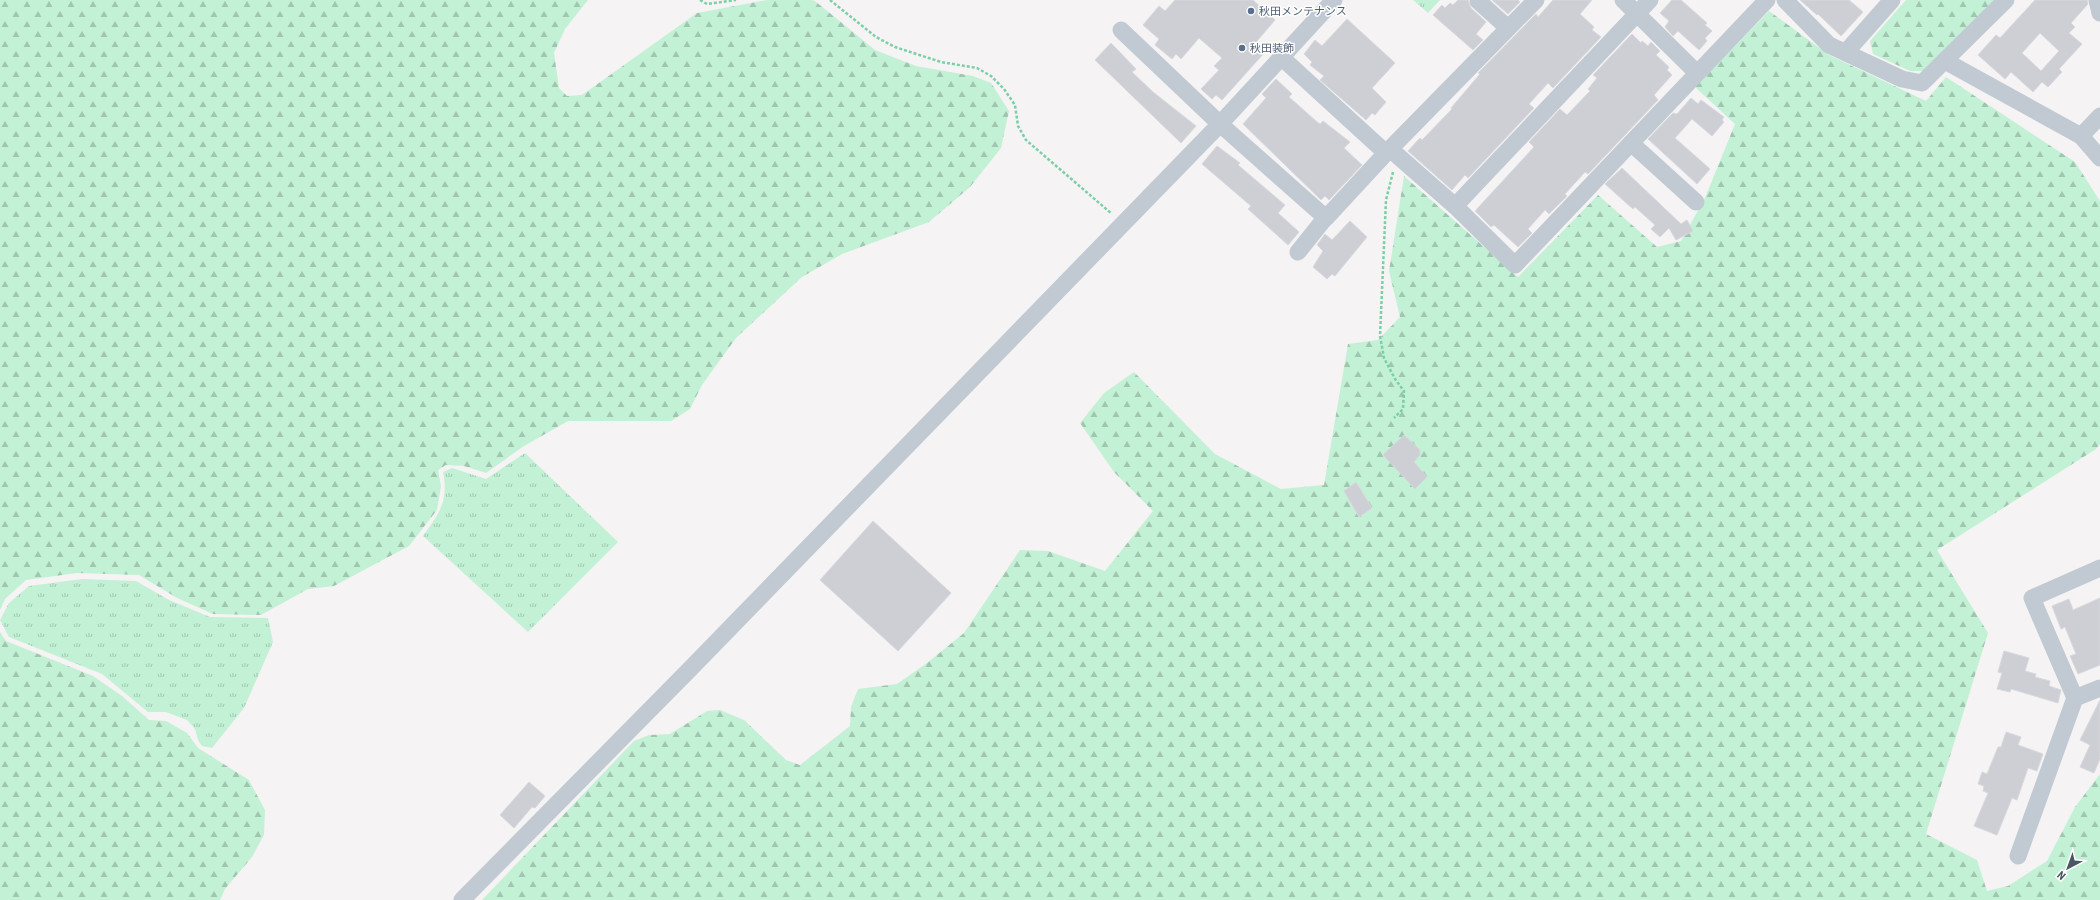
<svg xmlns="http://www.w3.org/2000/svg" width="2100" height="900" font-family="'Roboto Condensed','Noto Sans JP',sans-serif">
	<defs>
		<pattern id="grass-tufts" width="24" height="20" patternUnits="userSpaceOnUse"><rect width="24" height="20" fill="#c3f1d5"/><path d="M3 7l-1-3M5 7V3M7 7l1-3M15 17l-1-3M17 17v-4M19 17l1-3" fill="none" stroke="#a0c6b0"/></pattern>
		<pattern id="forest-firs" width="22" height="20" patternUnits="userSpaceOnUse"><rect width="22" height="20" fill="#c3f1d5"/><path d="M5 1l3.5 6h-7zM16 11l3.5 6h-7z" fill="#a0c6b0"/></pattern>
	</defs>
	<rect width="100%" height="100%" fill="#f5f3f3"/>
	<!-- grass -->
	<g fill="url(#grass-tufts)">
		<polygon points="1413,0 1440,0 1428,13"/>
		<path d="M 525,453 L 618,542 L 528,632 L 423,536 C 439,513 449,502 443,472 L 452,468 L 486,479 Z"/>
		<polygon points="82,579 136,581 169,600 210,617 268,618 273,642 244,708 212,748 202,746 198,740 195,729 187,720 166,712 148,712 102,674 9,637 0,620 9,603 29,586"/>
	</g>
	<!-- forest -->
	<g fill="url(#forest-firs)">
		<polygon points="0,0 588,0 565,29 554,53 559,88 567,96 582,95 697,13 767,0 811,0 815,1 875,50 916,66 973,76 991,83 1009,111 1001,148 970,187 929,222 842,254 802,277 736,338 702,385 690,409 671,421 568,421 524,446 486,473 464,466 446,465 438,470 441,486 437,510 409,546 334,586 308,589 261,615 213,614 177,598 139,575 77,573 26,580 5,599 0,610"/>
		<polygon points="1906,0 1995,0 1924,71 1910,71 1873,54 1870,41"/>
		<polygon points="1769,11 1829,55 1926,101 1946,77 2075,162 2100,201 2100,444 2096,449 1937,550 1988,633 1926,834 1977,860 1987,891 2008,886 2047,861 2075,807 2100,774 2100,900 482,900 634,741 649,735 670,734 707,711 720,710 744,720 786,760 800,765 850,726 851,707 858,689 897,684 927,663 964,633 1020,550 1048,551 1105,571 1153,511 1114,472 1080,423 1104,393 1134,372 1215,454 1281,489 1324,485 1348,344 1378,340 1400,317 1389,271 1404,176 1518,277 1598,195 1657,247 1681,241 1705,198 1735,124 1695,87"/>
		<polygon points="0,632 6,641 93,676 122,696 149,720 166,721 187,733 198,748 249,780 265,810 264,835 252,857 225,889 220,900 0,900"/>
	</g>
	<!-- building -->
	<g fill="#cdcfd5" stroke="#d7d9de" fill-rule="evenodd">
		<polygon points="1175,0 1253,0 1275,20 1257,41 1259,43 1258,45 1265,52 1222,100 1216,95 1212,99 1201,89 1219,70 1214,66 1222,58 1199,38 1181,59 1176,54 1172,59 1155,45 1159,39 1143,25 1159,6 1165,11"/>
		<polygon points="1458,0 1468,0 1471,8 1486,22 1476,34 1483,40 1473,50 1433,15 1442,5 1445,8 1450,3 1453,5"/>
		<polygon points="1492,0 1518,0 1520,2 1508,14"/>
		<polygon points="1553,0 1592,0 1580,14 1594,27 1592,30 1601,37 1553,88 1548,83 1529,104 1534,108 1468,178 1465,175 1452,190 1408,151 1420,138 1422,140 1452,109 1451,108 1480,74 1478,73 1536,14 1538,17"/>
		<polygon points="1672,0 1681,0 1707,23 1705,25 1712,31 1705,38 1707,41 1699,50 1678,31 1673,36 1665,27 1669,21 1660,13"/>
		<polygon points="1800,0 1849,0 1863,12 1841,36 1818,14 1817,15"/>
		<path d="M 2035,0 L 2087,0 L 2088,4 L 2071,23 L 2075,27 L 2069,33 L 2082,44 L 2059,69 L 2062,72 L 2048,87 L 2042,82 L 2033,92 L 2011,72 L 2005,79 L 1978,55 L 1996,35 L 2000,38 ZM 2040,33 L 2059,51 L 2041,71 L 2022,53 Z"/>
		<polygon points="1347,19 1395,63 1372,88 1386,102 1375,115 1372,113 1366,120 1320,80 1324,76 1310,65 1312,62 1304,54 1315,40 1322,46"/>
		<polygon points="1632,34 1641,43 1642,41 1648,46 1651,42 1660,51 1656,55 1669,67 1667,70 1672,75 1654,95 1658,100 1588,174 1585,172 1565,194 1567,196 1549,214 1545,210 1528,229 1532,233 1518,247 1494,225 1491,227 1475,211 1534,147 1529,142 1560,109 1567,115 1590,91 1588,89 1597,78 1593,75"/>
		<polygon points="1111,43 1136,69 1132,72 1153,92 1196,126 1181,143 1095,60"/>
		<polygon points="1276,79 1292,94 1289,97 1316,121 1320,124 1323,121 1350,142 1344,148 1362,165 1329,200 1325,196 1321,200 1243,124 1266,98 1262,94"/>
		<polygon points="1691,98 1698,104 1701,100 1724,117 1722,120 1724,122 1712,136 1692,119 1675,138 1710,169 1697,184 1648,139 1673,113 1677,114"/>
		<polygon points="1217,146 1240,163 1238,165 1285,205 1278,213 1299,232 1288,245 1248,209 1251,206 1202,164"/>
		<polygon points="1622,168 1681,224 1687,220 1693,231 1676,240 1669,228 1660,237 1651,229 1655,225 1635,207 1633,209 1605,184"/>
		<polygon points="1350,221 1367,237 1335,276 1332,274 1327,279 1313,267 1323,251 1317,245 1325,234 1332,240"/>
		<polygon points="1404,435 1420,450 1420,455 1414,462 1427,477 1415,489 1383,455"/>
		<polygon points="1356,482 1372,508 1359,517 1344,491"/>
		<polygon points="873,521 951,593 898,651 820,580"/>
		<polygon points="2100,598 2100,665 2078,674 2070,656 2076,654 2065,627 2061,629 2052,606 2069,599 2073,610"/>
		<polygon points="2004,651 2029,658 2025,671 2036,674 2035,677 2050,681 2049,686 2061,690 2058,703 2011,689 2010,692 1997,689 2002,673 1998,672"/>
		<polygon points="2100,700 2100,759 2094,773 2080,767 2090,745 2080,740"/>
		<polygon points="2006,732 2021,737 2018,745 2043,754 2037,771 2028,768 2017,800 2012,798 1997,835 1974,826 1988,793 1983,791 1984,786 1978,784 1982,772 1987,774 1998,747 2001,747"/>
		<polygon points="529,782 545,796 535,808 532,807 514,828 500,815"/>
	</g>
	<g fill="none" stroke-linecap="round" stroke-linejoin="round">
		<!-- path -->
		<g stroke="#7ad0a6" stroke-width="2.5" stroke-dasharray="3 2" stroke-linecap="butt">
			<polyline points="700,0 707,4 736,0"/>
			<polyline points="830,0 876,37 895,47 941,62 977,68 991,76 1004,89 1015,105 1018,126 1026,140 1112,214"/>
			<polyline points="1393,172 1386,200 1380,336 1384,358 1395,379 1404,391 1403,409 1394,418"/>
		</g>
		<!-- minor -->
		<g stroke="#c1cad2" stroke-width="17">
			<polyline points="1623,0 1697,73"/>
			<polyline points="1785,0 1829,45 1902,79 1922,83 2006,0"/>
			<polyline points="2097,0 2100,13"/>
			<polyline points="1478,1 1508,28"/>
			<polyline points="1121,30 1220,124 1326,218 1386,153 1536,0"/>
			<polyline points="1846,52 1892,0"/>
			<polyline points="1281,57 1386,153"/>
			<polyline points="1945,61 2081,136 2100,158"/>
			<polyline points="2081,136 2100,116"/>
			<polyline points="1631,143 1696,202"/>
			<polyline points="1390,149 1455,206 1515,265 1767,0"/>
			<polyline points="1455,206 1650,0"/>
			<polyline points="1298,252 1326,217"/>
			<polyline points="2075,698 2032,598 2100,568"/>
			<polyline points="2018,856 2075,698 2100,688"/>
			<polyline points="462,900 693,666 1220,124 1334,0"/>
		</g>
	</g>
	<!-- markers -->
	<g fill="#5c6f8a" stroke="#fff" stroke-width="1.5">
		<circle cx="1251" cy="11" r="4"/>
		<circle cx="1242" cy="48" r="4"/>
	</g>
	<g text-anchor="middle" dominant-baseline="central" stroke-width="3" stroke-linejoin="round" paint-order="stroke">
		<!-- service labels -->
		<g font-size="11" fill="#4e5e75" stroke="#fff" text-anchor="start">
			<text x="1259" y="11">秋田メンテナンス</text>
			<text x="1250" y="48">秋田装飾</text>
		</g>
	</g>
	<!-- north arrow -->
	<g transform="translate(2068 868) rotate(221)" stroke="#ffffff" stroke-width="3" paint-order="stroke">
	<path d="M0-3L7 15L0 10L-7 15Z" fill="#4a5661"/>
	<text y="-6" font-size="11" font-weight="bold" text-anchor="middle" fill="#4a5661">N</text>
	</g>
</svg>
